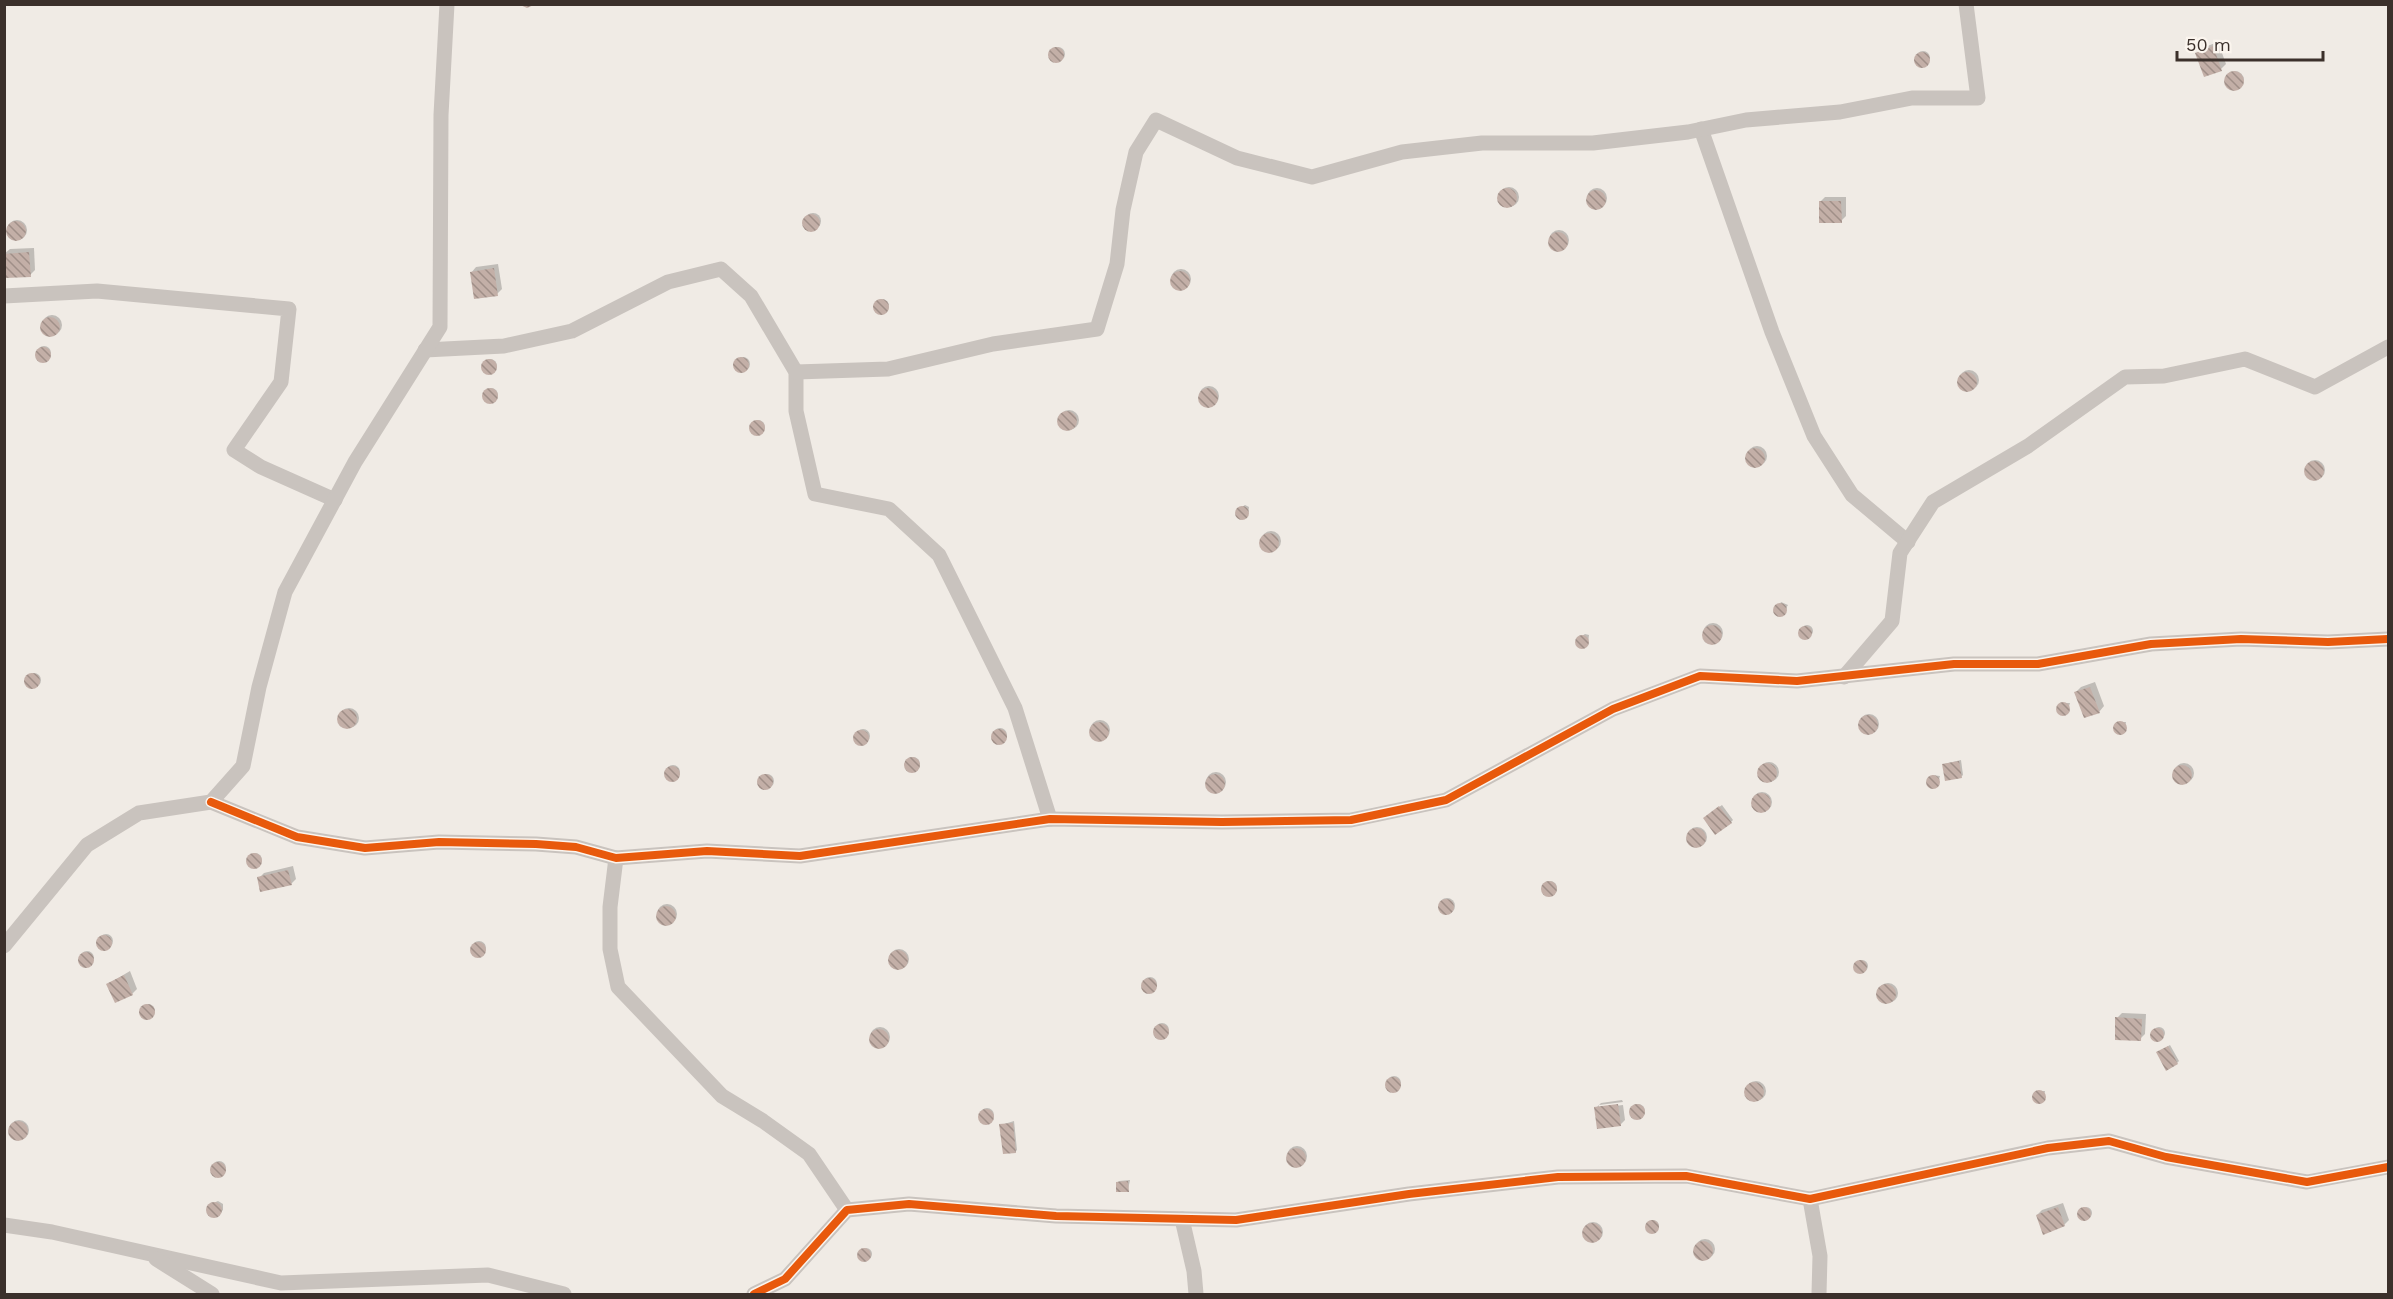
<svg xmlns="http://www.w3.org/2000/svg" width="2393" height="1299" font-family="'Work Sans',sans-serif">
	<defs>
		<pattern id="building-back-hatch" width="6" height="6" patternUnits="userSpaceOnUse" patternTransform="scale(1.5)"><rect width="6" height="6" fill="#c3afa7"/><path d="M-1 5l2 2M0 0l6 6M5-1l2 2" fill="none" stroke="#a08f88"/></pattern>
	</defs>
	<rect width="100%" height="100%" fill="#f0ebe5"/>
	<!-- shadow -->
	<g fill="#0003">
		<polygon points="2218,42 2226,64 2221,69 2205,75 2197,53 2202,48"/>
		<circle cx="1058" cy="54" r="7"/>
		<circle cx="1923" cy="58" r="7"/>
		<circle cx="2235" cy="80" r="9"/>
		<circle cx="1509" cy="197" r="10"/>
		<circle cx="1597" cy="198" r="10"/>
		<polygon points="1825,197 1846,197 1846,216 1841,221 1820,202"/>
		<circle cx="813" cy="221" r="8"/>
		<circle cx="17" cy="230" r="10"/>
		<circle cx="1559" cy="240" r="10"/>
		<polygon points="34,248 35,270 30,275 4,254 10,249"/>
		<polygon points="498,264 502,289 497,294 471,273 476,267"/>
		<circle cx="1181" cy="279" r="10"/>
		<circle cx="882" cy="306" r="7"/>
		<circle cx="52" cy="325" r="10"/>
		<circle cx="44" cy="353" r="7"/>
		<circle cx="743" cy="364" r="7"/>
		<circle cx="490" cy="366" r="7"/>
		<circle cx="1969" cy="380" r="10"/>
		<circle cx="1209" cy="396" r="10"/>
		<circle cx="491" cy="395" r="7"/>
		<circle cx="1069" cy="420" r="10"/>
		<circle cx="758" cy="427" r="7"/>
		<circle cx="1757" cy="456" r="10"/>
		<circle cx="2315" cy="470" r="10"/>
		<polygon points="1245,505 1249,507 1248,515 1239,516 1239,509"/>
		<circle cx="1271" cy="541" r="10"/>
		<polygon points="1781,602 1788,605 1782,615 1776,612"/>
		<circle cx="1713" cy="633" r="10"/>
		<circle cx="1807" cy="631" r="6"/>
		<polygon points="1585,634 1589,635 1588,644 1579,645 1579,638"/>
		<circle cx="34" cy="680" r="7"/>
		<polygon points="2095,682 2104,706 2099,712 2076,692 2081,687"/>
		<polygon points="2062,703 2070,703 2067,713 2060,713"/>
		<circle cx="349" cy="718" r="10"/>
		<circle cx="1869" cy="724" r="10"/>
		<circle cx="1100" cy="730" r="10"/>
		<polygon points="2119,722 2126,722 2124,732 2116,732 2114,728"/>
		<circle cx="1000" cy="735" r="7"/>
		<circle cx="863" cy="736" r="7"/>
		<circle cx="913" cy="764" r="7"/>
		<polygon points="1961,760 1963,775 1961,777 1944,764"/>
		<circle cx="1769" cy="772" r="10"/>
		<circle cx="2184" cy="773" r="10"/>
		<circle cx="673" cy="772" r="7"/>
		<circle cx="1216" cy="782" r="10"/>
		<circle cx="767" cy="781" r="7"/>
		<polygon points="1932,775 1940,776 1937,786 1929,785"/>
		<circle cx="1762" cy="802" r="10"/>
		<polygon points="1722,805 1733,820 1731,822 1707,816"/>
		<circle cx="1697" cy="837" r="10"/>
		<circle cx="255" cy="860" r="7"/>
		<polygon points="293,866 296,879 291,884 259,878 264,873"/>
		<circle cx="1550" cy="888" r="7"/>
		<circle cx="1447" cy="906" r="8"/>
		<circle cx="667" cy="914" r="10"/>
		<circle cx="106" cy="941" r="7"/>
		<circle cx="479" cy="948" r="7"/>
		<circle cx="899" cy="959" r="10"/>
		<circle cx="87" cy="958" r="7"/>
		<circle cx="1862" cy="966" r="6"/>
		<polygon points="130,971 137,989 132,994 108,984"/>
		<circle cx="1150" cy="984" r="7"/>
		<circle cx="1888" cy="993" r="10"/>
		<circle cx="148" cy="1011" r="7"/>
		<polygon points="2122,1013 2146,1014 2145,1034 2140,1039 2117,1018"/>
		<circle cx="1162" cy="1030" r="7"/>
		<circle cx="2159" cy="1033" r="6"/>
		<circle cx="880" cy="1037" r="10"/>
		<polygon points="2170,1045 2179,1061 2177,1063 2160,1051"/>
		<circle cx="1394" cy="1083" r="7"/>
		<circle cx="1756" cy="1091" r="10"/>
		<polygon points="2038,1091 2045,1091 2043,1101 2035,1100"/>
		<polygon points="1622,1100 1623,1102 1599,1105 1599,1108 1623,1105 1625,1120 1620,1125 1596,1108 1601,1103"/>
		<circle cx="1638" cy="1111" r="7"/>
		<circle cx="987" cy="1115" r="7"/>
		<circle cx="19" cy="1130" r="10"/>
		<polygon points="1014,1121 1017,1150 1015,1152 1001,1125"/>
		<circle cx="1297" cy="1156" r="10"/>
		<circle cx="219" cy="1168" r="7"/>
		<polygon points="1130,1180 1128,1190 1117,1183 1119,1181"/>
		<polygon points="218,1201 223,1204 223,1210 217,1216 209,1213 211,1204"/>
		<polygon points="2063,1203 2069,1220 2064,1225 2037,1215 2042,1210"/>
		<circle cx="2086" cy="1213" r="6"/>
		<circle cx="1653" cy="1226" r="6"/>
		<circle cx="1593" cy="1232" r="10"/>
		<circle cx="1705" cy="1249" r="10"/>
		<circle cx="866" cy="1254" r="6"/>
	</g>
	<!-- building -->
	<g fill="url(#building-back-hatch)">
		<polygon points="518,4 536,4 527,8"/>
		<polygon points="2213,46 2222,71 2204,77 2195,53"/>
		<circle cx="1056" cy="55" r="8"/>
		<circle cx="1922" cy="60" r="8"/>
		<circle cx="2234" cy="81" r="10"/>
		<circle cx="1507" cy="198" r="10"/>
		<circle cx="1596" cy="200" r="10"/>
		<polygon points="1819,201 1841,201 1842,223 1819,223"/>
		<circle cx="811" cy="223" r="9"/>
		<circle cx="16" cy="231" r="10"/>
		<circle cx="1558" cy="242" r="10"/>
		<polygon points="29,252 31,277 5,278 4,254"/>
		<polygon points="494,268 498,296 474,299 470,272"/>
		<circle cx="1180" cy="281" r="10"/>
		<circle cx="881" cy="307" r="8"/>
		<circle cx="50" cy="327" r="10"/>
		<circle cx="43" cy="355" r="8"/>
		<circle cx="741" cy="365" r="8"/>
		<circle cx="489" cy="367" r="8"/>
		<circle cx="1967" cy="382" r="10"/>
		<circle cx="1208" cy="398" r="10"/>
		<circle cx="490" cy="396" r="8"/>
		<circle cx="1067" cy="421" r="10"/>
		<circle cx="757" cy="428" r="8"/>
		<circle cx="1755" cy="458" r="10"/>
		<circle cx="2314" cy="471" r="10"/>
		<circle cx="1242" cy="513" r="7"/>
		<circle cx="1269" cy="543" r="10"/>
		<circle cx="1780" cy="610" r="7"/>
		<circle cx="1712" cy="635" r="10"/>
		<circle cx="1805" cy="633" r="7"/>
		<circle cx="1582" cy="642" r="7"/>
		<circle cx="32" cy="681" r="8"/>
		<polygon points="2090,687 2100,713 2084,718 2074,692"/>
		<circle cx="2063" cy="709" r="7"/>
		<circle cx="347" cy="719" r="10"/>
		<circle cx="1868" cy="725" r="10"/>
		<circle cx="2120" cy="728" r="7"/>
		<circle cx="1099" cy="732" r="10"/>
		<circle cx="999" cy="737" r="8"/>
		<circle cx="861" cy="738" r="8"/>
		<circle cx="912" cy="765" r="8"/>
		<polygon points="1959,761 1962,778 1945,781 1942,764"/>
		<circle cx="1767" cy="773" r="10"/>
		<circle cx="2182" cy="775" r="10"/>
		<circle cx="672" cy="774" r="8"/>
		<circle cx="1215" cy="784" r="10"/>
		<circle cx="765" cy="782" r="8"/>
		<circle cx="1933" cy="782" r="7"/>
		<circle cx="1761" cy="803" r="10"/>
		<polygon points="1719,806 1732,823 1715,835 1703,818"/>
		<circle cx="1696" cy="838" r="10"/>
		<circle cx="254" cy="861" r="8"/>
		<polygon points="288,870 292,885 260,892 257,877"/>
		<circle cx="1549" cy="889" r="8"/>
		<circle cx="1446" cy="907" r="8"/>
		<circle cx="666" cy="916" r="10"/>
		<circle cx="104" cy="943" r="8"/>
		<circle cx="478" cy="950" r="8"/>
		<circle cx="898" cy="960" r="10"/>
		<circle cx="86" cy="960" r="8"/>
		<circle cx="1860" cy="967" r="7"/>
		<polygon points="124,975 133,995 115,1003 106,984"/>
		<circle cx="1149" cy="986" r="8"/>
		<circle cx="1886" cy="994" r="10"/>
		<circle cx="147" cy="1012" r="8"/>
		<polygon points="2115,1017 2142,1019 2141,1041 2115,1040"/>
		<circle cx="1161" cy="1032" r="8"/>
		<circle cx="2157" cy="1035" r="7"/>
		<circle cx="879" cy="1039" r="10"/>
		<polygon points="2168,1046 2178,1064 2166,1071 2156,1052"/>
		<circle cx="1393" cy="1085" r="8"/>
		<circle cx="1754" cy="1092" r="10"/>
		<circle cx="2039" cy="1097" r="7"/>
		<circle cx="1637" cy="1112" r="8"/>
		<polygon points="1618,1104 1621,1126 1597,1129 1594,1107"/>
		<circle cx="986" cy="1117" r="8"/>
		<circle cx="18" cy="1131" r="10"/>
		<polygon points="1013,1123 1016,1153 1003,1154 999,1124"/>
		<circle cx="1296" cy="1158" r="10"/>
		<circle cx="218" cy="1170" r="8"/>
		<polygon points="1128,1181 1129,1192 1116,1192 1116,1182"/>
		<circle cx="214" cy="1210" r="8"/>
		<polygon points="2058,1207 2065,1226 2043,1235 2036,1215"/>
		<circle cx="2084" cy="1214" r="7"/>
		<circle cx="1652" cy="1227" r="7"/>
		<circle cx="1592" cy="1233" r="10"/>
		<circle cx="1703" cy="1251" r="10"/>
		<circle cx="864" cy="1255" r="7"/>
	</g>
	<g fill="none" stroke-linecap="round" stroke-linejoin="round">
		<!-- street -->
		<g stroke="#c9c3be" stroke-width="15">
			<polyline points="1701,129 1772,332 1814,436 1852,495 1908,542"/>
			<polyline points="4,296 97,291 289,309 281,382 234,450 261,467 335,500"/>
			<polyline points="425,350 504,346 572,331 668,282 721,269 751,296 796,372 796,411 815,494 889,509 939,555 1015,708 1050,819"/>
			<polyline points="796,372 888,369 993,344 1097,329 1117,264 1123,210 1136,152 1156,120 1237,158 1312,177 1402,152 1482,143 1593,143 1688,132 1746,120 1840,112 1912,98 1978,98 1966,4"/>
			<polyline points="1844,677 1892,621 1900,553 1933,502 2028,446 2125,377 2164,376 2245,359 2315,387 2388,347"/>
			<polyline points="211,802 297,837 365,848 439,842 536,844 576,847 616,858 707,851 800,856 1050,819 1222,822 1351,820 1446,800 1613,709 1700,676 1797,681 1954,664 2038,664 2151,644 2241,639 2328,642 2388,639"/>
			<polyline points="616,858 610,907 610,949 618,987 722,1096 763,1121 809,1154 847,1210"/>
			<polyline points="4,946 87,845 139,813 211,802 243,766 259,687 285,592 355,462 440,327 441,115 447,4"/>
			<polyline points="1810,1199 1820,1256 1819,1294"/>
			<polyline points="1182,1219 1194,1271 1196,1294"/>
			<polyline points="4,1225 52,1232 281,1283 488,1275 564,1294"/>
			<polyline points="156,1259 212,1294"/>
			<polyline points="754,1294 785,1279 847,1210 909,1204 1056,1216 1236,1220 1409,1194 1558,1177 1686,1176 1810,1199 2048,1148 2109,1141 2166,1157 2307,1182 2388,1167"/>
		</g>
		<defs>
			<g id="cycleway">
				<polyline points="211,802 297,837 365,848 439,842 536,844 576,847 616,858 707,851 800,856 1050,819 1222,822 1351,820 1446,800 1613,709 1700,676 1797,681 1954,664 2038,664 2151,644 2241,639 2328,642 2388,639"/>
				<polyline points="754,1294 785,1279 847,1210 909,1204 1056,1216 1236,1220 1409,1194 1558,1177 1686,1176 1810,1199 2048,1148 2109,1141 2166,1157 2307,1182 2388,1167"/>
			</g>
		</defs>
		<!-- cycleway casing -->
		<use href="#cycleway" stroke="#fbf5ee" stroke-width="11"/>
		<!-- cycleway -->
		<use href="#cycleway" stroke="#e8590c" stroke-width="8"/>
	</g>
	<!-- border -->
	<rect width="2393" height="1299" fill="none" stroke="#3b302b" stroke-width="12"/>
	<!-- scale -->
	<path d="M2177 51v9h146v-9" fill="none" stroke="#3b302b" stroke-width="3"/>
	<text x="2186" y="51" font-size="18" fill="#3b302b" stroke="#fbf5ee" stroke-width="4.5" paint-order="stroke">50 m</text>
</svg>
